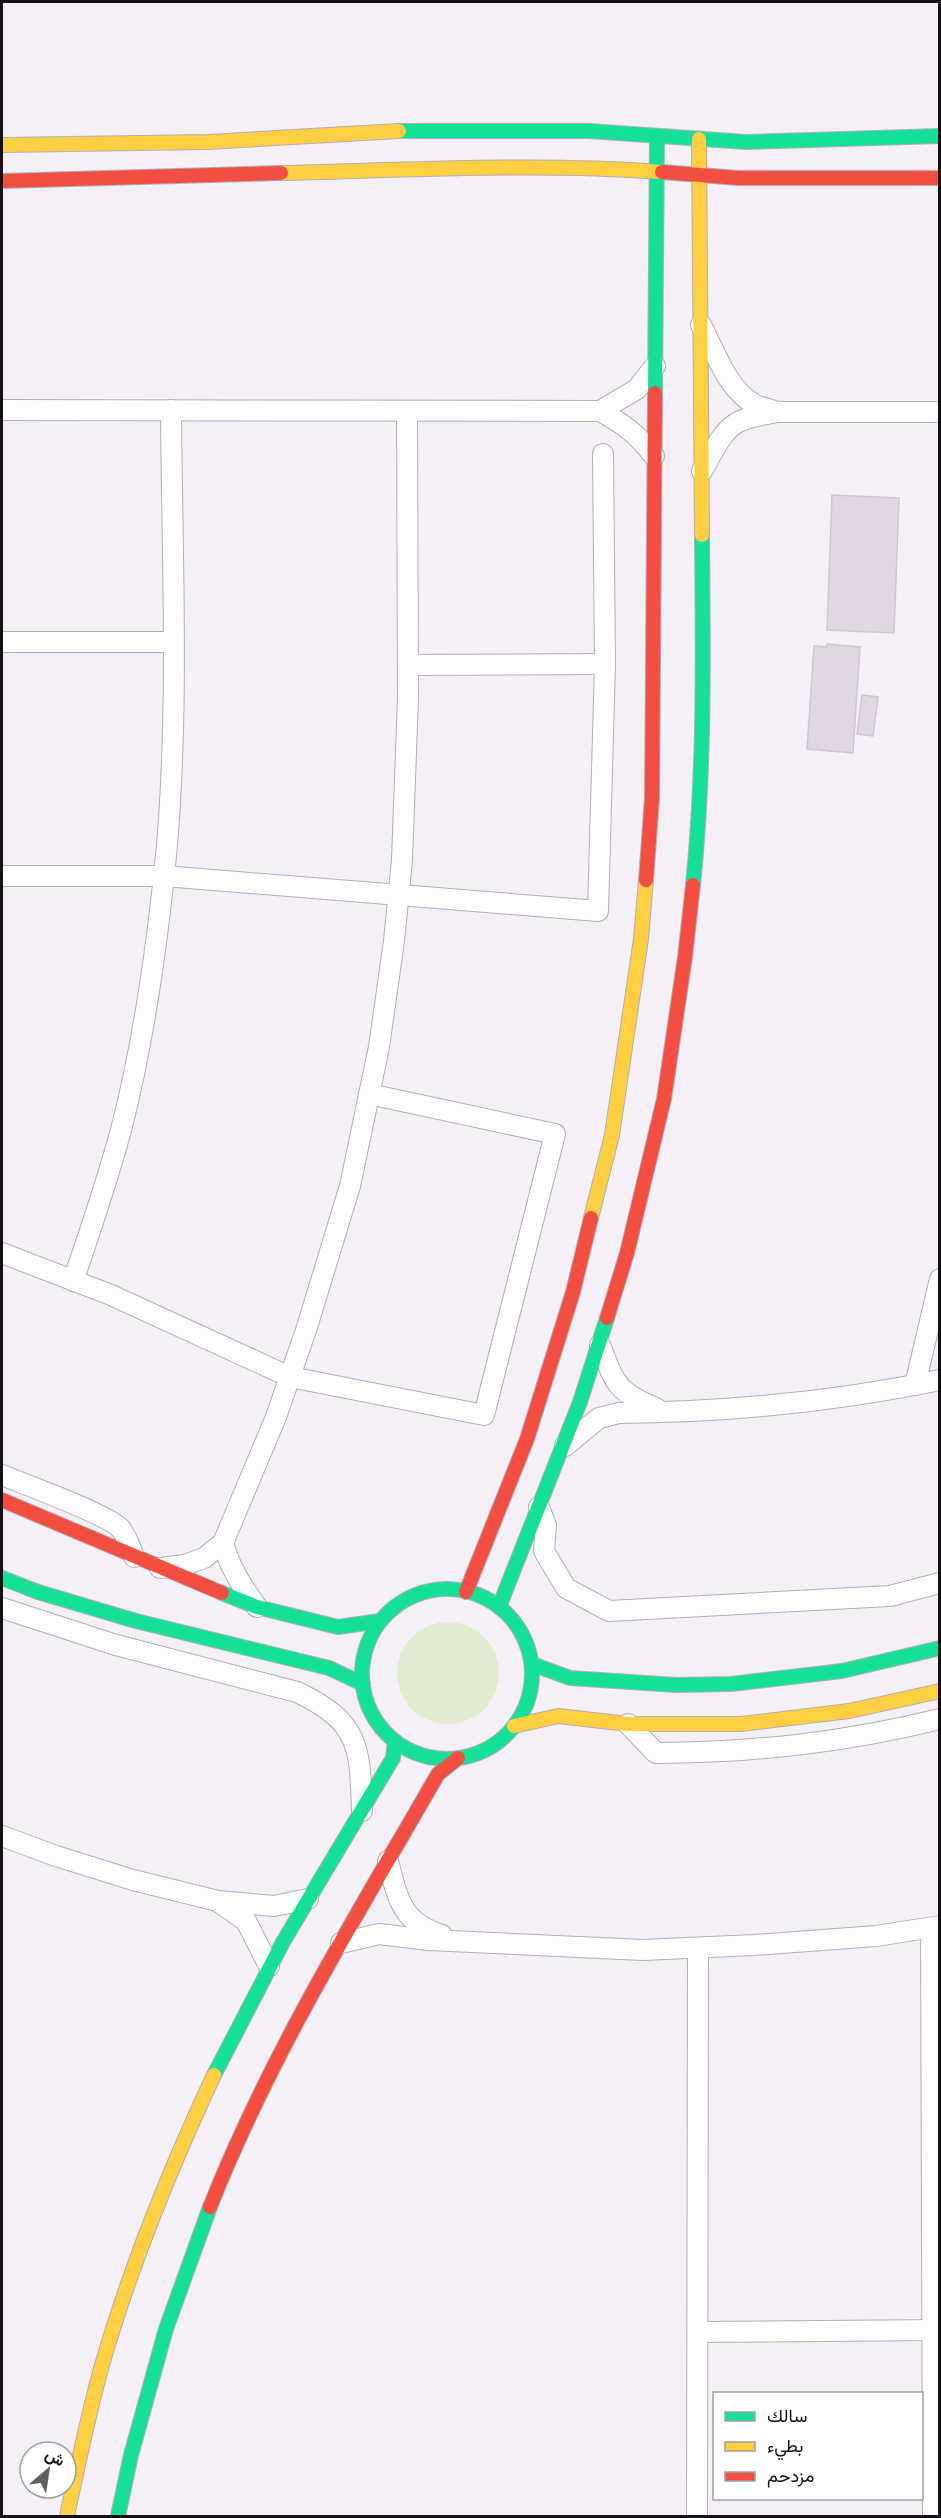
<svg xmlns="http://www.w3.org/2000/svg" width="941" height="2518" font-family="'Exo 2',Vazirmatn,sans-serif">
	<rect width="100%" height="100%" fill="#f5f0f8"/>
	<!-- green -->
	<circle fill="#e1ecd3" cx="448" cy="1673" r="51"/>
	<!-- building -->
	<g fill="#e1d7e3" stroke="#cdc8ce" stroke-width="1.5">
		<polygon points="832,495 899,498 894,633 827,630"/>
		<polygon points="827,644 860,647 853,753 807,749 814,646 827,647"/>
		<polygon points="862,695 878,697 873,736 857,734"/>
	</g>
	<g fill="none" stroke-linecap="round" stroke-linejoin="round">
		<defs>
			<g id="street">
				<path d="M 701,325 C 715,351 727,389 754,404 C 761,408 770,409 777,412"/>
				<polyline points="2,410 600,411 637,389 655,366"/>
				<path d="M 600,411 C 624,424 638,435 654,456"/>
				<path d="M 702,471 C 711,456 720,434 735,424 C 746,416 764,415 777,412 L 940,412"/>
				<polyline points="2,642 173,642"/>
				<polyline points="408,665 605,664"/>
				<polyline points="2,876 164,876 598,911 605,664 603,454"/>
				<polyline points="2,1253 111,1295 290,1377 484,1415 555,1134 369,1094"/>
				<path d="M 73,1281 C 90,1232 107,1181 121,1130 C 145,1037 158,940 167,845 C 179,701 172,555 171,410"/>
				<path d="M 600,1345 C 615,1383 616,1392 656,1408"/>
				<polyline points="915,1385 940,1279"/>
				<path d="M 565,1446 L 599,1418 L 619,1413 C 728,1412 834,1402 940,1380"/>
				<path d="M 2,1475 C 26,1485 104,1513 120,1528 C 127,1536 130,1547 134,1557"/>
				<polyline points="539,1507 546,1525 544,1551 566,1588 609,1611 890,1596 940,1583"/>
				<path d="M 223,1543 C 230,1568 242,1586 257,1607"/>
				<polyline points="160,1568 185,1565 204,1558 223,1543 276,1417 307,1327 350,1186 379,1047 394,941 402,860 408,698 407,411"/>
				<path d="M 2,1608 L 116,1645 L 297,1692 C 360,1722 360,1747 362,1811"/>
				<path d="M 628,1724 L 656,1753 C 755,1752 843,1743 940,1719"/>
				<polyline points="2,1836 56,1856 133,1880 218,1901 274,1906 308,1899"/>
				<path d="M 388,1861 C 398,1899 401,1922 442,1935"/>
				<polyline points="220,1903 246,1921 269,1966"/>
				<polyline points="931,1928 933,2516"/>
				<polyline points="341,1943 379,1934 429,1940 643,1950 754,1945 876,1936 940,1926"/>
				<polyline points="698,2332 940,2330"/>
				<polyline points="697,2516 698,1948"/>
			</g>
			<g id="fast">
				<polyline points="399,131 589,131 746,142 940,136"/>
				<polyline points="655,393 657,136"/>
				<path d="M 693,885 C 705,768 703,652 702,535"/>
				<polyline points="2,1578 38,1592 136,1621 329,1668 363,1684"/>
				<circle cx="447" cy="1674" r="85"/>
				<polyline points="222,1593 257,1607 338,1627 380,1621"/>
				<polyline points="499,1607 580,1402 607,1318"/>
				<polyline points="532,1664 570,1678 676,1685 731,1684 842,1671 940,1648"/>
				<polyline points="214,2075 283,1942 393,1758 395,1741"/>
				<polyline points="118,2516 131,2455 166,2329 210,2207"/>
			</g>
			<g id="slow">
				<polyline points="699,139 702,535"/>
				<polyline points="2,145 208,142 399,131"/>
				<path d="M 281,173 C 408,170 535,163 662,172"/>
				<polyline points="591,1218 612,1135 641,939 646,880"/>
				<polyline points="514,1726 558,1716 628,1724 741,1724 849,1711 940,1691"/>
				<path d="M 67,2516 C 78,2465 88,2415 102,2365 C 131,2265 170,2169 214,2075"/>
			</g>
			<g id="jam">
				<polyline points="662,172 738,178 940,178"/>
				<polyline points="2,181 281,173"/>
				<polyline points="646,880 652,798 655,393"/>
				<polyline points="607,1318 627,1253 664,1099 685,957 693,885"/>
				<polyline points="2,1500 222,1593"/>
				<polyline points="466,1592 527,1439 573,1292 591,1218"/>
				<path d="M 210,2207 C 270,2055 357,1915 438,1774 L 458,1758"/>
			</g>
		</defs>
		<!-- street casing -->
		<use href="#street" stroke="#b2aeb4" stroke-width="22"/>
		<!-- fast casing -->
		<use href="#fast" stroke="#b2aeb4" stroke-width="16"/>
		<!-- slow casing -->
		<use href="#slow" stroke="#b2aeb4" stroke-width="16"/>
		<!-- jam casing -->
		<use href="#jam" stroke="#b2aeb4" stroke-width="16"/>
		<!-- street -->
		<use href="#street" stroke="#fefdfe" stroke-width="20"/>
		<!-- fast -->
		<use href="#fast" stroke="#16e098" stroke-width="14"/>
		<!-- slow -->
		<use href="#slow" stroke="#ffcf43" stroke-width="14"/>
		<!-- jam -->
		<use href="#jam" stroke="#f24e42" stroke-width="14"/>
	</g>
	<!-- border -->
	<rect width="941" height="2518" fill="none" stroke="#131015" stroke-width="6"/>
	<!-- legend -->
	<rect x="713" y="2392" width="210" height="108" fill="#fefefe" stroke="#a09fa1" stroke-width="1.5"/>
	<rect x="725" y="2412" width="30" height="9" fill="#16e098" stroke="#a09fa1" stroke-width="1.5"/>
	<text x="767" y="2422" font-size="18" fill="#131015">سالك</text>
	<rect x="725" y="2442" width="30" height="9" fill="#ffcf43" stroke="#a09fa1" stroke-width="1.5"/>
	<text x="767" y="2452" font-size="18" fill="#131015">بطيء</text>
	<rect x="725" y="2472" width="30" height="9" fill="#f24e42" stroke="#a09fa1" stroke-width="1.5"/>
	<text x="767" y="2482" font-size="18" fill="#131015">مزدحم</text>
	<!-- north arrow -->
	<g transform="translate(48 2470) rotate(29)"><circle r="28" fill="#fefefe" stroke="#a09fa1" stroke-width="1.5"/>
	<path d="M0-4.5L10 22L0 15L-10 22Z" fill="#625e64"/>
	<text y="-9" font-size="16" font-weight="bold" text-anchor="middle" fill="#131015">ش</text>
	</g>
</svg>
